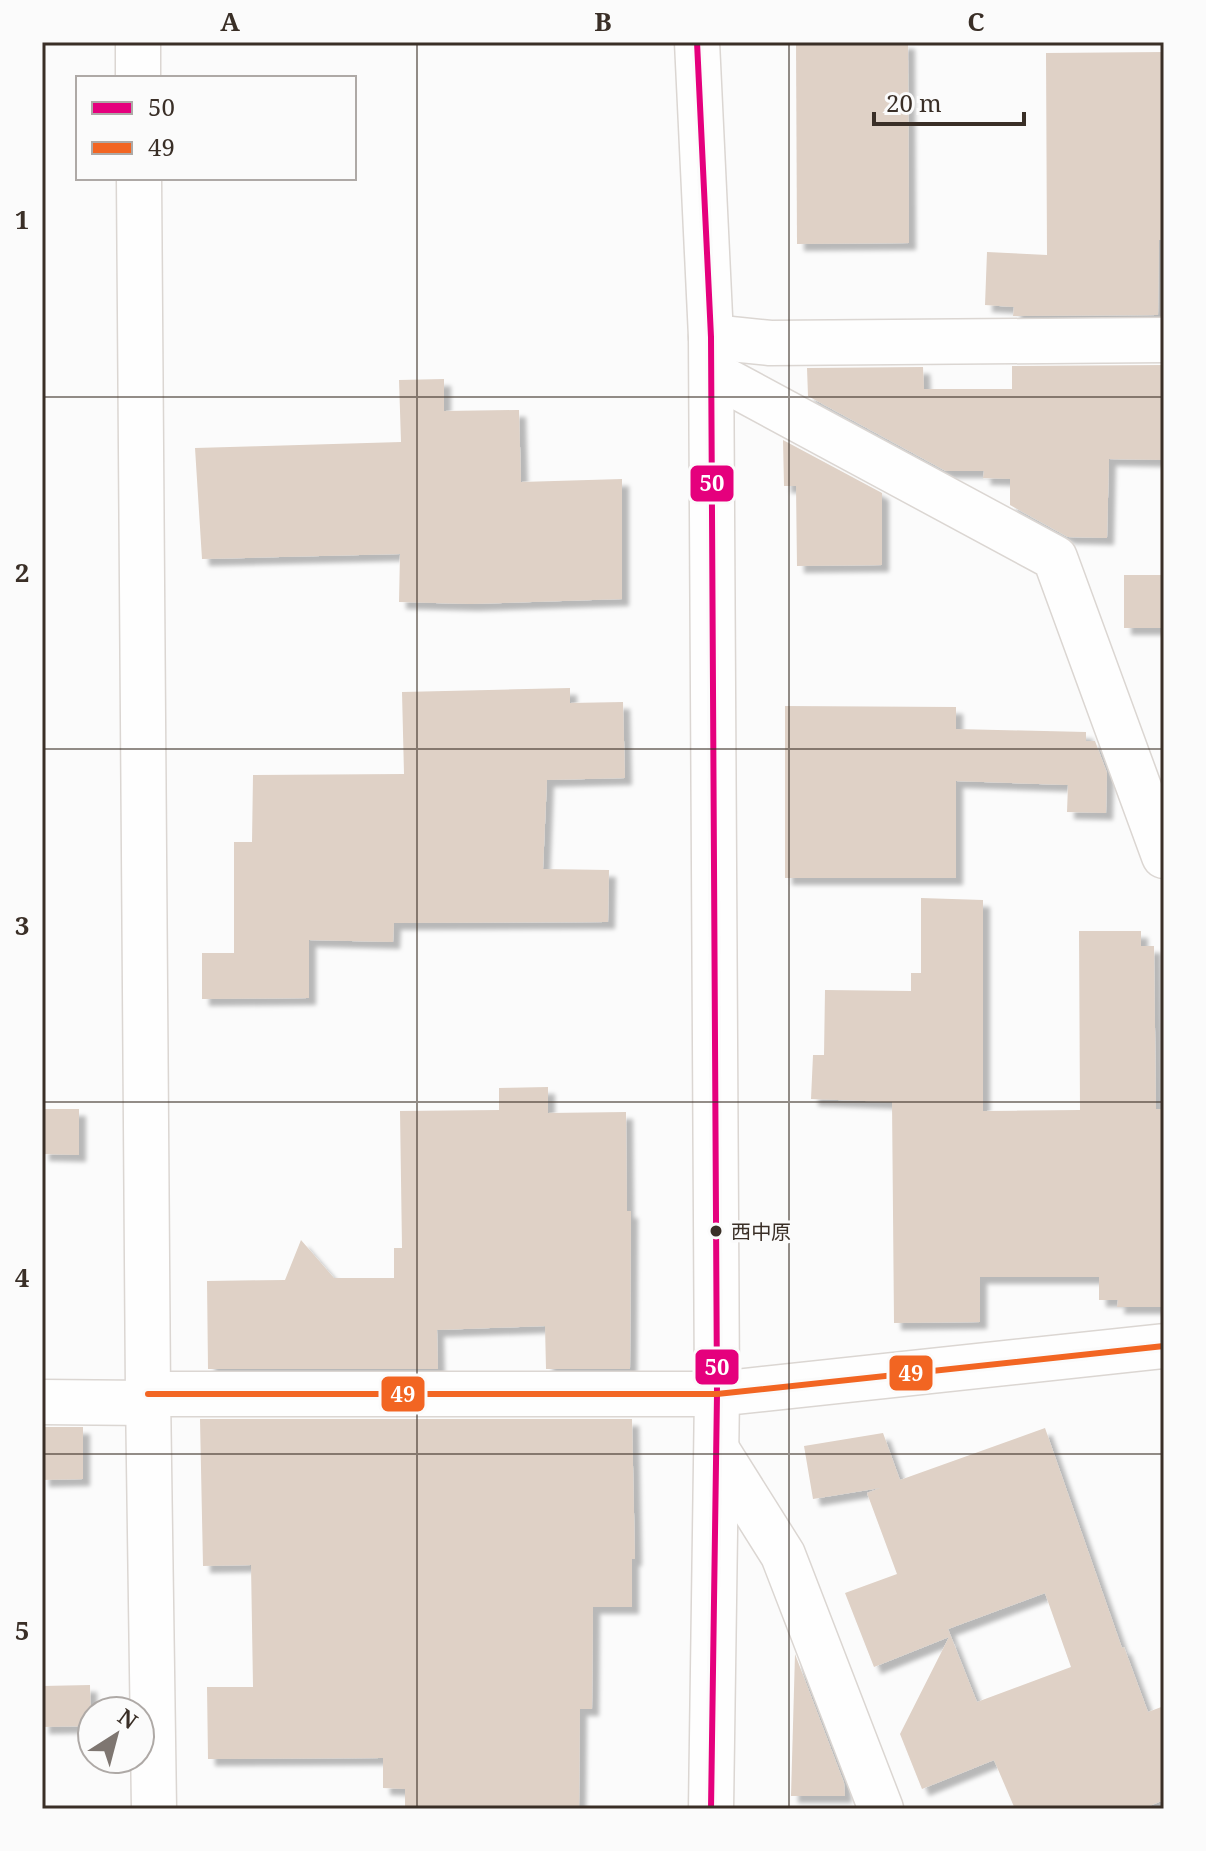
<svg xmlns="http://www.w3.org/2000/svg" width="1206" height="1851" font-family="'Noto Serif','Noto Sans JP',serif">
	<defs>
		<filter id="shadow"><feDropShadow dx="7" dy="7" stdDeviation="2" flood-color="#0004"/></filter>
	</defs>
	<rect width="100%" height="100%" fill="#fbfbfb"/>
	<!-- building -->
	<g fill="#dfd1c6" fill-rule="evenodd" filter="url(#shadow)">
		<polygon points="796,42 908,42 909,243 797,244"/>
		<polygon points="1164,52 1164,240 1159,240 1158,315 1013,316 1014,307 985,305 987,252 1047,255 1046,53"/>
		<polygon points="1164,365 1164,460 1109,459 1107,538 1068,537 1010,505 1010,479 983,478 984,471 946,471 808,396 807,368 923,367 924,389 1012,389 1012,366"/>
		<polygon points="444,379 444,411 519,410 521,482 622,479 622,599 471,604 399,602 400,554 202,559 195,448 401,442 399,380"/>
		<polygon points="783,440 882,493 882,565 797,566 796,486 784,486"/>
		<rect x="1124" y="575" width="40" height="53"/>
		<polygon points="570,688 570,703 623,702 625,778 547,780 543,869 609,870 608,922 394,923 393,942 309,940 309,998 202,999 202,953 234,953 234,842 252,842 253,775 404,774 402,692"/>
		<polygon points="785,706 956,707 956,729 1086,732 1086,741 1095,741 1107,773 1106,813 1067,812 1068,785 956,781 956,878 785,878"/>
		<polygon points="921,898 983,900 983,1111 1080,1110 1079,931 1141,931 1141,946 1154,946 1156,1109 1163,1109 1164,1123 1164,1307 1117,1307 1118,1300 1099,1300 1099,1277 980,1277 980,1322 894,1323 892,1102 811,1099 813,1055 824,1055 825,990 911,991 911,973 921,973"/>
		<polygon points="548,1087 548,1113 626,1112 627,1211 631,1211 630,1369 546,1369 545,1326 437,1330 438,1369 208,1369 207,1281 285,1280 301,1240 334,1278 394,1278 394,1248 402,1248 400,1111 499,1110 499,1088"/>
		<polygon points="42,1109 79,1109 79,1155 42,1154"/>
		<polygon points="200,1419 632,1419 635,1559 632,1559 632,1607 593,1607 592,1709 580,1709 579,1809 405,1809 405,1789 383,1788 383,1758 208,1759 207,1687 253,1687 251,1565 203,1566"/>
		<polygon points="42,1427 83,1427 83,1479 42,1480"/>
		<path d="M 1045,1428 L 1122,1648 L 1124,1647 L 1148,1712 L 1164,1706 L 1164,1800 L 1142,1809 L 1015,1809 L 994,1760 L 922,1789 L 900,1734 L 949,1637 L 874,1667 L 845,1593 L 897,1574 L 867,1493 L 880,1488 L 813,1499 L 804,1446 L 883,1433 L 900,1480 ZM 1045,1593 L 1071,1667 L 977,1702 L 948,1629 Z"/>
		<polygon points="795,1654 844,1783 845,1796 791,1796"/>
		<polygon points="90,1685 91,1726 42,1727 42,1686"/>
	</g>
	<g fill="none" stroke-linecap="round" stroke-linejoin="round">
		<defs>
			<g id="minor">
				<polyline points="138,42 138,78"/>
				<polyline points="139,178 148,1394 154,1809"/>
				<polyline points="711,337 770,343 1164,340"/>
				<polyline points="712,373 1055,558 1164,856"/>
				<polyline points="148,1394 717,1394 1164,1346"/>
				<polyline points="42,1402 149,1403"/>
				<polyline points="717,1450 783,1555 881,1809"/>
			</g>
			<polyline id="major" points="697,42 711,337 717,1394 711,1809"/>
		</defs>
		<!-- minor casing -->
		<use href="#minor" stroke="#dbd6d2" stroke-width="47"/>
		<!-- major casing -->
		<use href="#major" stroke="#dbd6d2" stroke-width="47"/>
		<!-- minor -->
		<use href="#minor" stroke="#fefefe" stroke-width="44"/>
		<!-- major -->
		<use href="#major" stroke="#fefefe" stroke-width="44"/>
		<defs>
			<polyline id="bus-1" points="697,42 711,337 717,1394 711,1809"/>
			<polyline id="bus-2" points="148,1394 717,1394 1164,1346"/>
		</defs>
		<!-- bus-1 casing -->
		<use href="#bus-1" stroke="#fbfbfb" stroke-width="12"/>
		<!-- bus-2 casing -->
		<use href="#bus-2" stroke="#fbfbfb" stroke-width="12"/>
		<!-- bus-1 -->
		<use href="#bus-1" stroke="#e5007d" stroke-width="6"/>
		<!-- bus-2 -->
		<use href="#bus-2" stroke="#f26522" stroke-width="6"/>
	</g>
	<!-- grid -->
	<path fill="none" stroke="#3a2f27" stroke-width="2" stroke-opacity="0.55" d="M 417,42 L 417,1809M 789,42 L 789,1809M 42,397 L 1164,397M 42,749 L 1164,749M 42,1102 L 1164,1102M 42,1454 L 1164,1454"/>
	<!-- markers -->
	<circle fill="#3a2f27" stroke="#fbfbfb" stroke-width="3" cx="716" cy="1231" r="7"/>
	<g text-anchor="middle" dominant-baseline="central" stroke-width="6" stroke-linejoin="round" paint-order="stroke">
		<!-- bus labels -->
		<g font-size="20" fill="#3a2f27" stroke="#fbfbfb" text-anchor="start">
			<text x="731" y="1231">西中原</text>
		</g>
	</g>
	<g stroke="#fbfbfb" stroke-width="3">
		<rect x="689" y="464" width="46" height="39" rx="8" fill="#e5007d"/>
		<rect x="694" y="1348" width="46" height="38" rx="8" fill="#e5007d"/>
		<rect x="888" y="1354" width="46" height="38" rx="8" fill="#f26522"/>
		<rect x="380" y="1375" width="46" height="38" rx="8" fill="#f26522"/>
	</g>
	<g font-size="22" text-anchor="middle" font-weight="bold" fill="#fff">
		<text x="712" y="491">50</text>
		<text x="717" y="1375">50</text>
		<text x="911" y="1381">49</text>
		<text x="403" y="1402">49</text>
	</g>
	<!-- border -->
	<rect width="1206" height="1851" fill="none" stroke="#fbfbfb" stroke-width="88"/>
	<!-- legend -->
	<rect x="76" y="76" width="280" height="104" fill="#fbfbfb" stroke="#aea9a6" stroke-width="2"/>
	<rect x="92" y="102" width="40" height="12" fill="#e5007d" stroke="#aea9a6" stroke-width="2"/>
	<text x="148" y="116" font-size="24" fill="#3a2f27">50</text>
	<rect x="92" y="142" width="40" height="12" fill="#f26522" stroke="#aea9a6" stroke-width="2"/>
	<text x="148" y="156" font-size="24" fill="#3a2f27">49</text>
	<!-- north arrow -->
	<g transform="translate(116 1735) rotate(36)"><circle r="38" fill="#fbfbfb" stroke="#aea9a6" stroke-width="2"/>
	<path d="M0-6L14 30L0 20L-14 30Z" fill="#7e7671"/>
	<text y="-12" font-size="22" font-weight="bold" text-anchor="middle" fill="#3a2f27">N</text>
	</g>
	<!-- scale -->
	<path d="M874 112v12h150v-12" fill="none" stroke="#3a2f27" stroke-width="4"/>
	<text x="886" y="112" font-size="24" fill="#3a2f27" stroke="#fbfbfb" stroke-width="6" paint-order="stroke">20 m</text>
	<rect x="44" y="44" width="1118" height="1763" fill="none" stroke="#3a2f27" stroke-width="3"/>
	<g font-size="26" text-anchor="middle" font-weight="bold" fill="#3a2f27">
		<text x="230" y="31">A</text>
		<text x="603" y="31">B</text>
		<text x="976" y="31">C</text>
		<text x="22" y="229">1</text>
		<text x="22" y="582">2</text>
		<text x="22" y="935">3</text>
		<text x="22" y="1287">4</text>
		<text x="22" y="1640">5</text>
	</g>
</svg>
